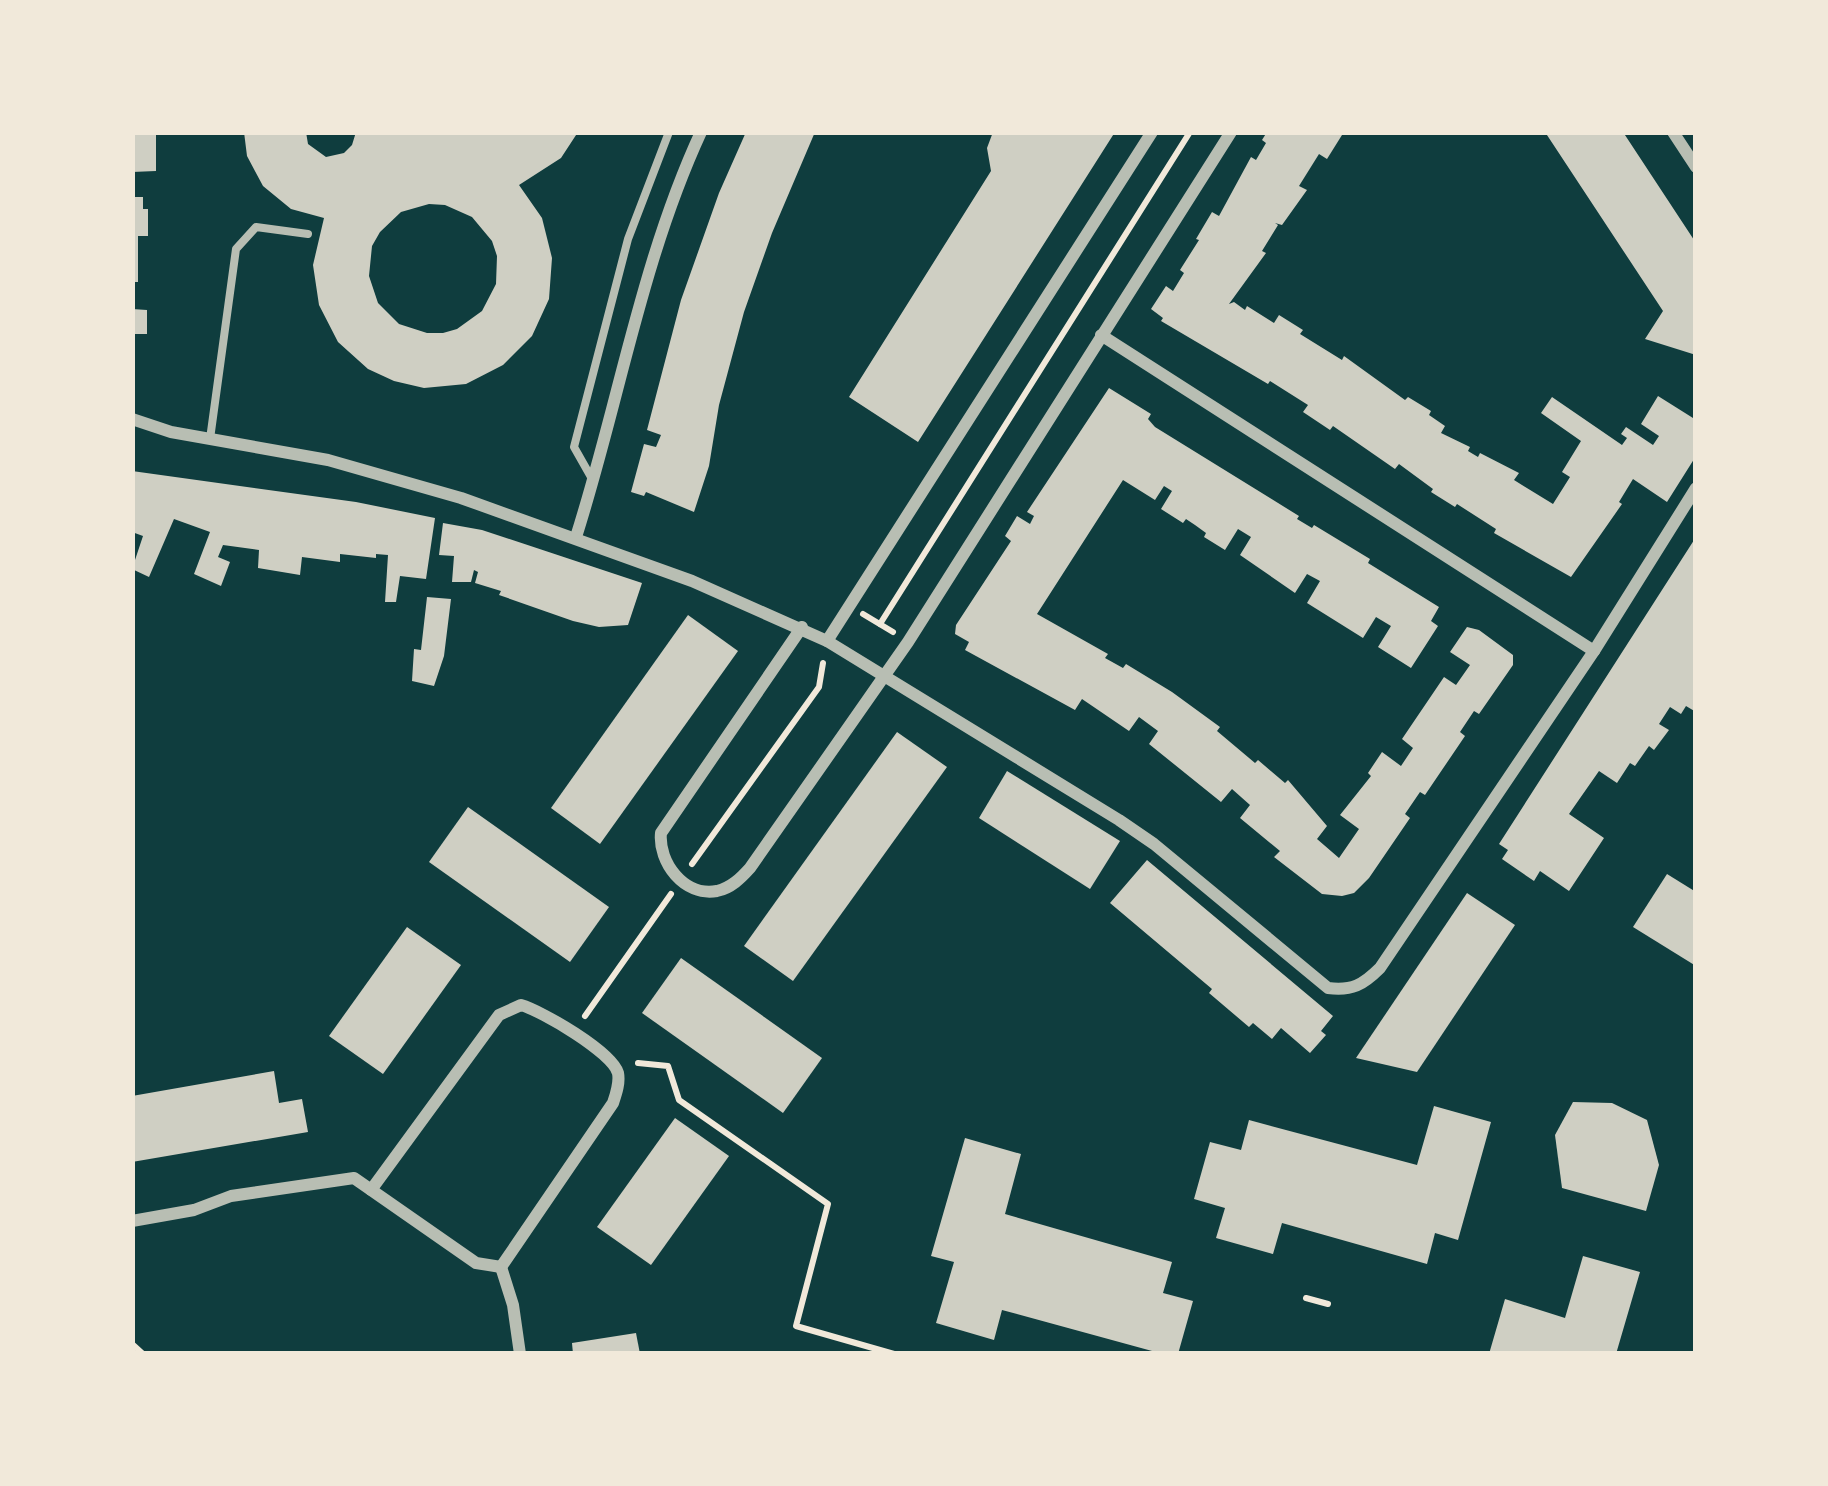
<svg xmlns="http://www.w3.org/2000/svg" width="1828" height="1486" font-family="Quicksand,sans-serif">
	<rect width="100%" height="100%" fill="#0f3d3e"/>
	<!-- building -->
	<g fill="#cfcfc3" fill-rule="evenodd">
		<polygon points="132,132 156,132 156,171 132,172"/>
		<path d="M 244,132 L 306,132 L 308,144 L 326,157 L 344,153 L 352,145 L 356,132 L 477,135 L 578,132 L 561,158 L 519,185 L 542,218 L 552,258 L 549,299 L 532,336 L 503,365 L 466,384 L 424,388 L 394,381 L 368,369 L 338,342 L 319,305 L 313,265 L 324,218 L 291,209 L 263,186 L 247,156 ZM 429,204 L 445,205 L 472,217 L 492,241 L 497,256 L 496,284 L 482,311 L 457,329 L 443,333 L 427,333 L 399,324 L 378,303 L 369,276 L 372,246 L 380,232 L 401,212 Z"/>
		<polygon points="746,132 815,132 772,233 744,312 719,405 709,466 694,512 646,492 644,496 631,492 644,444 656,447 661,435 647,430 681,300 719,193"/>
		<polygon points="993,132 1115,132 918,442 849,397 991,171 987,148"/>
		<polygon points="1267,132 1342,135 1327,159 1319,154 1299,186 1307,190 1282,225 1275,223 1278,225 1262,251 1266,253 1229,304 1234,302 1245,310 1247,306 1274,323 1279,315 1303,330 1300,334 1342,360 1344,356 1405,400 1408,397 1431,411 1429,415 1445,426 1441,433 1470,447 1468,451 1478,457 1480,453 1519,473 1514,480 1553,504 1570,477 1562,472 1581,441 1541,413 1552,397 1622,445 1627,438 1621,434 1626,427 1653,445 1659,436 1641,424 1658,396 1693,418 1696,414 1696,456 1667,502 1633,479 1619,502 1622,504 1571,577 1494,533 1496,529 1457,504 1455,507 1431,492 1433,489 1399,464 1395,469 1333,426 1330,430 1303,412 1308,405 1270,381 1268,384 1161,321 1163,318 1151,309 1166,286 1173,291 1184,273 1180,270 1199,240 1196,239 1212,212 1219,216 1251,157 1256,160 1266,143 1262,140"/>
		<polygon points="1545,132 1623,132 1696,243 1696,355 1645,339 1663,311"/>
		<polygon points="132,197 143,197 143,209 148,209 148,236 138,236 138,282 132,282"/>
		<polygon points="132,309 147,310 147,334 132,334"/>
		<polygon points="1109,388 1151,414 1148,419 1155,427 1299,516 1297,519 1312,528 1314,525 1370,559 1368,563 1439,607 1431,621 1438,626 1411,668 1378,647 1391,626 1376,617 1363,638 1307,603 1320,581 1307,574 1295,593 1240,555 1251,537 1238,529 1225,550 1204,537 1206,533 1195,525 1186,519 1183,523 1161,509 1172,491 1164,486 1155,500 1123,480 1037,614 1108,654 1105,658 1123,668 1126,664 1172,692 1220,727 1217,731 1255,763 1258,760 1285,783 1288,780 1327,826 1317,839 1339,858 1359,829 1340,815 1371,776 1368,773 1382,752 1401,766 1413,748 1402,739 1444,677 1456,685 1470,665 1450,652 1467,627 1479,630 1513,655 1513,665 1479,714 1474,711 1460,732 1465,736 1425,795 1420,792 1405,814 1410,818 1369,878 1354,893 1342,896 1322,894 1274,857 1280,851 1240,818 1250,805 1232,789 1221,802 1149,744 1158,731 1139,717 1129,731 1082,699 1075,710 965,650 969,642 955,634 956,625 1011,541 1005,536 1017,516 1030,524 1034,516 1027,512"/>
		<polygon points="132,471 356,502 435,518 426,579 400,576 396,602 385,602 388,555 376,554 376,558 340,554 340,562 302,557 300,575 258,568 259,550 223,545 218,557 230,562 221,586 194,574 210,532 174,519 149,577 132,569 143,536 132,532"/>
		<polygon points="443,523 482,530 642,583 628,625 599,627 573,621 499,595 501,591 475,583 478,572 474,570 471,582 452,582 454,556 439,555"/>
		<polygon points="1696,537 1696,712 1686,706 1681,714 1670,707 1659,724 1669,730 1654,750 1649,746 1635,766 1630,763 1617,783 1599,771 1569,814 1604,838 1569,891 1540,871 1534,881 1502,859 1508,850 1499,844"/>
		<polygon points="427,597 451,599 444,656 434,686 412,681 414,649 421,650"/>
		<polygon points="688,615 738,651 600,844 551,808"/>
		<polygon points="897,732 947,767 793,981 744,946"/>
		<polygon points="1007,771 1120,841 1090,889 979,818"/>
		<polygon points="468,807 609,907 570,962 429,862"/>
		<polygon points="1147,860 1333,1016 1321,1031 1326,1035 1310,1053 1281,1028 1272,1039 1253,1023 1249,1027 1209,993 1212,989 1110,903"/>
		<polygon points="1667,874 1696,892 1696,966 1633,927"/>
		<polygon points="1467,893 1515,925 1417,1072 1356,1058"/>
		<polygon points="407,927 461,965 383,1074 329,1036"/>
		<polygon points="681,958 822,1058 783,1113 642,1013"/>
		<polygon points="274,1071 279,1103 302,1099 308,1132 132,1162 132,1096"/>
		<polygon points="1573,1102 1612,1103 1647,1120 1659,1165 1646,1211 1562,1188 1555,1135"/>
		<polygon points="1434,1106 1491,1122 1458,1240 1435,1233 1427,1264 1282,1223 1273,1254 1216,1238 1225,1208 1194,1199 1210,1142 1241,1150 1249,1120 1417,1165"/>
		<polygon points="675,1118 729,1156 651,1265 597,1227"/>
		<polygon points="965,1138 1021,1154 1005,1214 1172,1262 1163,1293 1193,1301 1178,1354 1163,1354 1002,1310 994,1340 936,1323 954,1262 931,1256"/>
		<polygon points="1583,1256 1640,1272 1616,1354 1489,1354 1505,1299 1565,1318"/>
		<polygon points="636,1333 640,1354 573,1354 572,1343"/>
	</g>
	<g fill="none" stroke-linecap="round" stroke-linejoin="round">
		<!-- path -->
		<g stroke="#f1e9da" stroke-width="6">
			<polyline points="863,614 893,632"/>
			<polyline points="880,624 1190,132"/>
			<polyline points="692,864 819,687 823,663"/>
			<polyline points="585,1016 671,894"/>
			<polyline points="638,1063 668,1066 679,1100 828,1204 796,1326 894,1354"/>
			<polyline points="1306,1298 1328,1304"/>
			<polyline points="132,1344 143,1354"/>
		</g>
		<!-- service -->
		<g stroke="#b8beb3" stroke-width="8">
			<polyline points="210,439 236,249 256,227 308,234"/>
			<polyline points="591,477 574,447 628,239 669,132"/>
		</g>
		<!-- minor -->
		<g stroke="#b8beb3" stroke-width="12">
			<polyline points="1673,132 1696,167"/>
			<polyline points="1101,335 1594,651"/>
			<path d="M 132,419 L 171,432 L 328,460 L 461,498 L 692,581 L 827,641 L 1119,820 L 1154,844 L 1328,988 C 1352,991 1363,985 1380,968 L 1594,651 L 1696,488"/>
			<path d="M 576,537 C 619,402 641,262 701,132"/>
			<path d="M 802,627 L 661,833 C 658,862 684,897 717,891 C 731,888 741,878 750,868 L 908,642 L 1231,132"/>
			<polyline points="827,641 1152,132"/>
			<path d="M 371,1190 L 499,1015 L 521,1005 C 542,1011 612,1052 618,1073 C 620,1083 616,1094 613,1103 L 501,1267"/>
			<polyline points="132,1221 194,1210 231,1196 354,1178 476,1263 501,1267"/>
			<polyline points="501,1267 513,1305 520,1354"/>
		</g>
	</g>
	<!-- border -->
	<rect width="1828" height="1486" fill="none" stroke="#f1e9da" stroke-width="270"/>
</svg>
